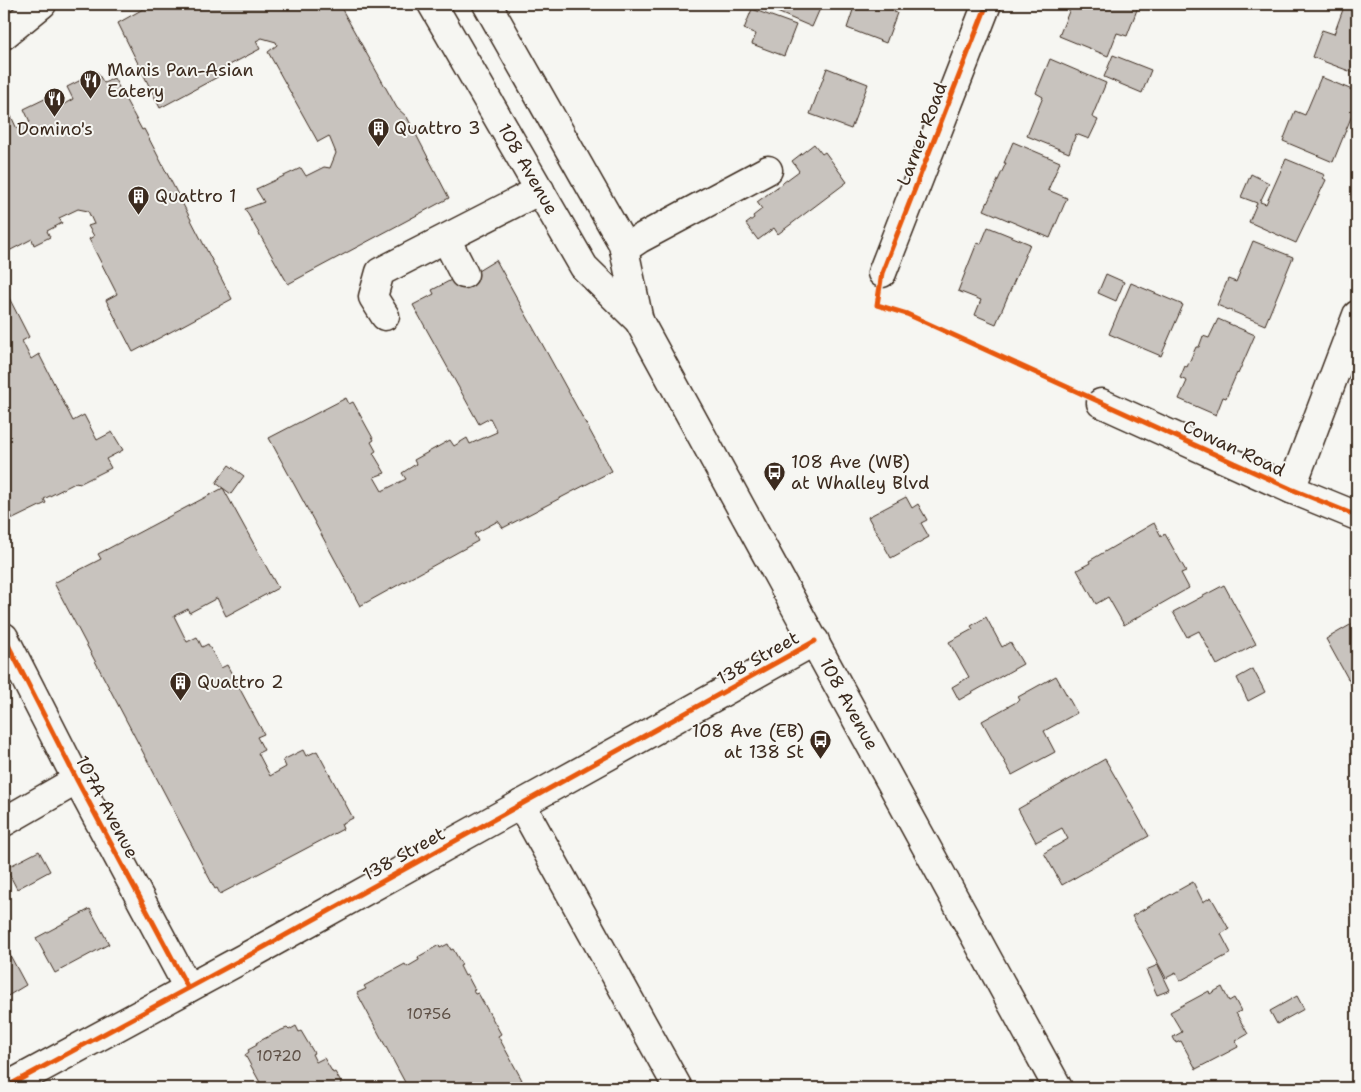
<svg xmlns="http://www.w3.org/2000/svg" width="1361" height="1092" font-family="'Shantell Sans',sans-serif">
	<rect width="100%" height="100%" fill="#f6f6f2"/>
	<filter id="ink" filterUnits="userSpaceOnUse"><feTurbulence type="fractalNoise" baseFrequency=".02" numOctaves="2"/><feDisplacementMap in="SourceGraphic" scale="10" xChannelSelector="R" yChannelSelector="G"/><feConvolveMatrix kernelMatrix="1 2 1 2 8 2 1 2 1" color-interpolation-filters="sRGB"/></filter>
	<g filter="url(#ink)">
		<!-- building -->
		<g fill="#c8c3be" stroke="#3b2a1e">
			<polygon points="152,4 339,4 397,108 407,117 449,198 288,284 245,209 264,202 256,189 301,168 306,176 324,167 330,168 336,153 329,136 318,142 268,52 277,45 276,42 262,38 256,41 260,49 222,69 225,73 160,108 118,23"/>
			<polygon points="781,4 822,4 812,27 777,12"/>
			<polygon points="855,4 898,4 894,12 897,13 886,43 847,28"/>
			<polygon points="1072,4 1131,4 1138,7 1127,36 1117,33 1108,56 1059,36"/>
			<polygon points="1345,4 1357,4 1357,74 1312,57 1322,30 1334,34"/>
			<polygon points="752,9 796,25 784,56 752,44 756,34 744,29"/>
			<polygon points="1113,55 1151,70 1142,93 1104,77"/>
			<polygon points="1050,59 1106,83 1092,117 1098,120 1089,139 1076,134 1069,153 1027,136 1043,97 1036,93"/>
			<polygon points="827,68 868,84 851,129 810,114"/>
			<polygon points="97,72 104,83 114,78 142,130 144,129 232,299 133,352 106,300 117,294 89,239 94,236 88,226 94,224 88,211 78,209 59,218 62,223 47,231 50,237 34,245 32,239 5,253 4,250 4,120 11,116 17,129 30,122 24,109 55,94 61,106 73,99 67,87"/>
			<polygon points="1321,77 1357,92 1357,103 1333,162 1283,141 1295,111 1305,115"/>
			<polygon points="1013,142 1060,162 1048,190 1067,198 1050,238 984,210 1006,163 1004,163"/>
			<polygon points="814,144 822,154 825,152 847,182 778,234 774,228 758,240 746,224 754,218 753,216 762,209 757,202 799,171 792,161"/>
			<polygon points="1286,159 1325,175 1323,178 1326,180 1296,243 1249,222 1257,203 1241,197 1251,174 1269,183 1260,202 1266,204"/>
			<polygon points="988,227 1030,244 996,324 975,315 981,300 958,291 977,243 981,244"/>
			<polygon points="1253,241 1293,257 1265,325 1217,305 1228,279 1236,282"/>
			<polygon points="496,260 612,471 503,528 498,521 474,534 478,541 360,606 269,438 346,398 349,404 353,402 374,440 371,442 376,451 373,453 385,473 374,477 382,491 406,479 402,473 416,464 414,460 450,440 454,446 467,438 470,444 497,432 490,418 479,424 413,305 434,294 432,290 476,267 478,271"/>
			<polygon points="1106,274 1124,282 1116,301 1098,293"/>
			<polygon points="1131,283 1183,305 1161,356 1109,334"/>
			<polygon points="4,288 29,337 22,341 31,359 39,354 73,421 84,415 97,440 112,432 123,450 106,459 111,468 79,484 77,482 44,499 46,503 13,519 4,501"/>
			<polygon points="1218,319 1255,335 1238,374 1237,373 1226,398 1223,397 1216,415 1179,399 1187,381 1180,378 1185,366 1187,367 1196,347 1199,347 1203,336 1209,338"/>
			<polygon points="229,465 244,476 231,494 216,483"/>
			<polygon points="223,488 278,588 226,616 217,598 189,613 188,609 174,616 187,642 197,637 202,647 208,644 221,668 227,665 264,734 257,737 264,750 258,753 270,776 286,767 283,760 303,750 306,756 317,751 353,818 341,824 343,829 220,894 217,888 215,889 54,583 101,559 98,554"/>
			<polygon points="906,497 912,508 918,504 927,520 921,523 929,537 891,558 868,517"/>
			<polygon points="1154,523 1161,536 1165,534 1186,571 1181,573 1189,588 1124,625 1108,597 1096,604 1077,570 1090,563 1089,561"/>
			<polygon points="1224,585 1256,644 1217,665 1199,631 1187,637 1173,612"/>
			<polygon points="986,617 1002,647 1010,642 1023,664 959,700 952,687 969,677 949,642 973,629 971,626"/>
			<polygon points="1357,621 1357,695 1326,639"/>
			<polygon points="1253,669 1265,692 1248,701 1237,678"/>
			<polygon points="1056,676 1077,713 1044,731 1055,752 1012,775 982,721 1020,700 1018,697"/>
			<polygon points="1105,759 1149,836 1062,885 1044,853 1068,839 1062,828 1036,842 1018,809"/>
			<polygon points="39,851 50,871 17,889 6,868"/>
			<polygon points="1193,882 1203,902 1211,897 1229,929 1221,934 1231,953 1180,981 1176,973 1166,978 1132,916"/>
			<polygon points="90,909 109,944 55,973 36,938"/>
			<polygon points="4,944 26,985 6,997 4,994"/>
			<polygon points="448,944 451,950 453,949 462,965 460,966 465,976 467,975 475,990 473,991 475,994 478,993 501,1034 498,1036 522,1080 519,1082 524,1088 408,1088 357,993 366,989 364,986 405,964 407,967 419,960 418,957 439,945 440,948"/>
			<polygon points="1158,965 1170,990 1157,995 1146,970"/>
			<polygon points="1222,987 1229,1001 1234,998 1241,1011 1236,1013 1248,1034 1236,1041 1238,1047 1196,1069 1181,1041 1176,1043 1173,1037 1182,1032 1170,1012 1209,991 1210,994"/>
			<polygon points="1297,996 1304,1009 1277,1024 1270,1011"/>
			<polygon points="296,1026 299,1032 301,1031 314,1053 312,1054 316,1062 324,1058 333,1073 335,1072 344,1088 263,1088 245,1055 249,1052 248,1050 257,1045 256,1043 279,1031 287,1028 289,1030"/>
		</g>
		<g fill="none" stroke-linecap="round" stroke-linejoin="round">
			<defs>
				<g id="minor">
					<polyline points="446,239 464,274"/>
					<polyline points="624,249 639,239 768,170"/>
					<polyline points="882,273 987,4"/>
					<polyline points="385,316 373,297 380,272 540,190"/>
					<polyline points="1101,403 1291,489 1357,516"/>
					<polyline points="1291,489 1357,315"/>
					<polyline points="4,637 77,780 188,988"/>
					<polyline points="521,804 678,1088"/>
					<polyline points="4,822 77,780"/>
					<polyline points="4,1088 257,951 815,641"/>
				</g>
				<g id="major">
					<polyline points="432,4 584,267 639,321 1058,1088"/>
					<polyline points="487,4 623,244 639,321"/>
					<polyline points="4,35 42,4"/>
				</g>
			</defs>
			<!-- minor casing -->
			<use href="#minor" stroke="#3b2a1e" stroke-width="31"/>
			<!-- major casing -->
			<use href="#major" stroke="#3b2a1e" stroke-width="31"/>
			<!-- minor -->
			<use href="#minor" stroke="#f6f6f2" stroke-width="28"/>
			<!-- major -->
			<use href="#major" stroke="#f6f6f2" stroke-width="28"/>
			<defs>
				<g id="cycleway">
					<polyline points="987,4 882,273 877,305 907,314 1291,489 1357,516"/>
					<polyline points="4,637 77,780 188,988"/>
					<polyline points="4,1088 257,951 815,641"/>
				</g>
			</defs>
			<!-- cycleway casing -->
			<use href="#cycleway" stroke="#f6f6f2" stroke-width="8"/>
			<!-- cycleway -->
			<use href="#cycleway" stroke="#e8590c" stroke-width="5"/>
		</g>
	</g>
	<!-- icons -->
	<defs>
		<symbol id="restaurant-pin" viewBox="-11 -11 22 30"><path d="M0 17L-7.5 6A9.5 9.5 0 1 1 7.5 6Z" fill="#3b2a1e" stroke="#f6f6f2"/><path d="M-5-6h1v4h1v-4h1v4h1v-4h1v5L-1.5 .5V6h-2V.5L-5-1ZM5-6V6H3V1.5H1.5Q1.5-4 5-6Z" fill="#fff"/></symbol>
		<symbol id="building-pin" viewBox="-11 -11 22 30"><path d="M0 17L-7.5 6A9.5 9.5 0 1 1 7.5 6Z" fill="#3b2a1e" stroke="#f6f6f2"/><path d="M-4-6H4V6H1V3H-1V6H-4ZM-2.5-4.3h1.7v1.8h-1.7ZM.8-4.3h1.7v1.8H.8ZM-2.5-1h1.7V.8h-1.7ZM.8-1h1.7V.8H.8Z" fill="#fff"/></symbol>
		<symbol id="bus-pin" viewBox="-11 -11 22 30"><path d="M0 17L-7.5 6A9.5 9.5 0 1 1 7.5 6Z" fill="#3b2a1e" stroke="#f6f6f2"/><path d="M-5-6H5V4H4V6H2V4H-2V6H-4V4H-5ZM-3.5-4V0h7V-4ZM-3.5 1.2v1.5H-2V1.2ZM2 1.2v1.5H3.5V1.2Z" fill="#fff"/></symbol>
	</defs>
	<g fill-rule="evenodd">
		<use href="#restaurant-pin" x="78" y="68" width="25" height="34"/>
		<use href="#restaurant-pin" x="42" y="86" width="25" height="34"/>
		<use href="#building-pin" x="366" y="116" width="25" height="34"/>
		<use href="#building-pin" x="126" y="184" width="25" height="34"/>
		<use href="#bus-pin" x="762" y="460" width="25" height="34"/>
		<use href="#building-pin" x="168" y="670" width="25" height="34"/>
		<use href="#bus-pin" x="808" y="728" width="25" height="34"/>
	</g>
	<g text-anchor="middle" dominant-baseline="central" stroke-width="4" stroke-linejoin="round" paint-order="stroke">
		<!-- number labels -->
		<g font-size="15" fill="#5e5046">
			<text x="429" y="1014">10756</text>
			<text x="279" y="1056">10720</text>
		</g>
		<!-- poi labels -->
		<g font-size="18" fill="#3b2a1e" stroke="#f6f6f2" text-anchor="start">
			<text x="107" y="70">Manis Pan-Asian<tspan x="107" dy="21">Eatery</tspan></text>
			<text x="394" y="128">Quattro 3</text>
			<text x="55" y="129" text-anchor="middle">Domino's</text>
			<text x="155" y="196">Quattro 1</text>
			<text x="791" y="462">108 Ave (WB)<tspan x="791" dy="21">at Whalley Blvd</tspan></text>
			<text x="197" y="682">Quattro 2</text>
			<text x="804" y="731" text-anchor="end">108 Ave (EB)<tspan x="804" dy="21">at 138 St</tspan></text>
		</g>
		<!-- street labels -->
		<g font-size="18" fill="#3b2a1e" stroke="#f6f6f2">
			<text transform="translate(922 134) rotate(-69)">Larner Road</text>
			<text transform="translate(528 169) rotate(60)">108 Avenue</text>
			<text transform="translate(1234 448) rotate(25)">Cowan Road</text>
			<text transform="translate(758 658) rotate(-29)">138 Street</text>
			<text transform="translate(849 704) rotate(61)">108 Avenue</text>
			<text transform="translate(107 807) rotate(62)">107A Avenue</text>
			<text transform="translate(404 854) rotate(-29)">138 Street</text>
		</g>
	</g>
	<!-- margin -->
	<rect width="1361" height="1092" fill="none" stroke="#f6f6f2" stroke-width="20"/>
	<rect x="10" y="10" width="1341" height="1072" fill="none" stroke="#3b2a1e" stroke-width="2" filter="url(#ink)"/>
</svg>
